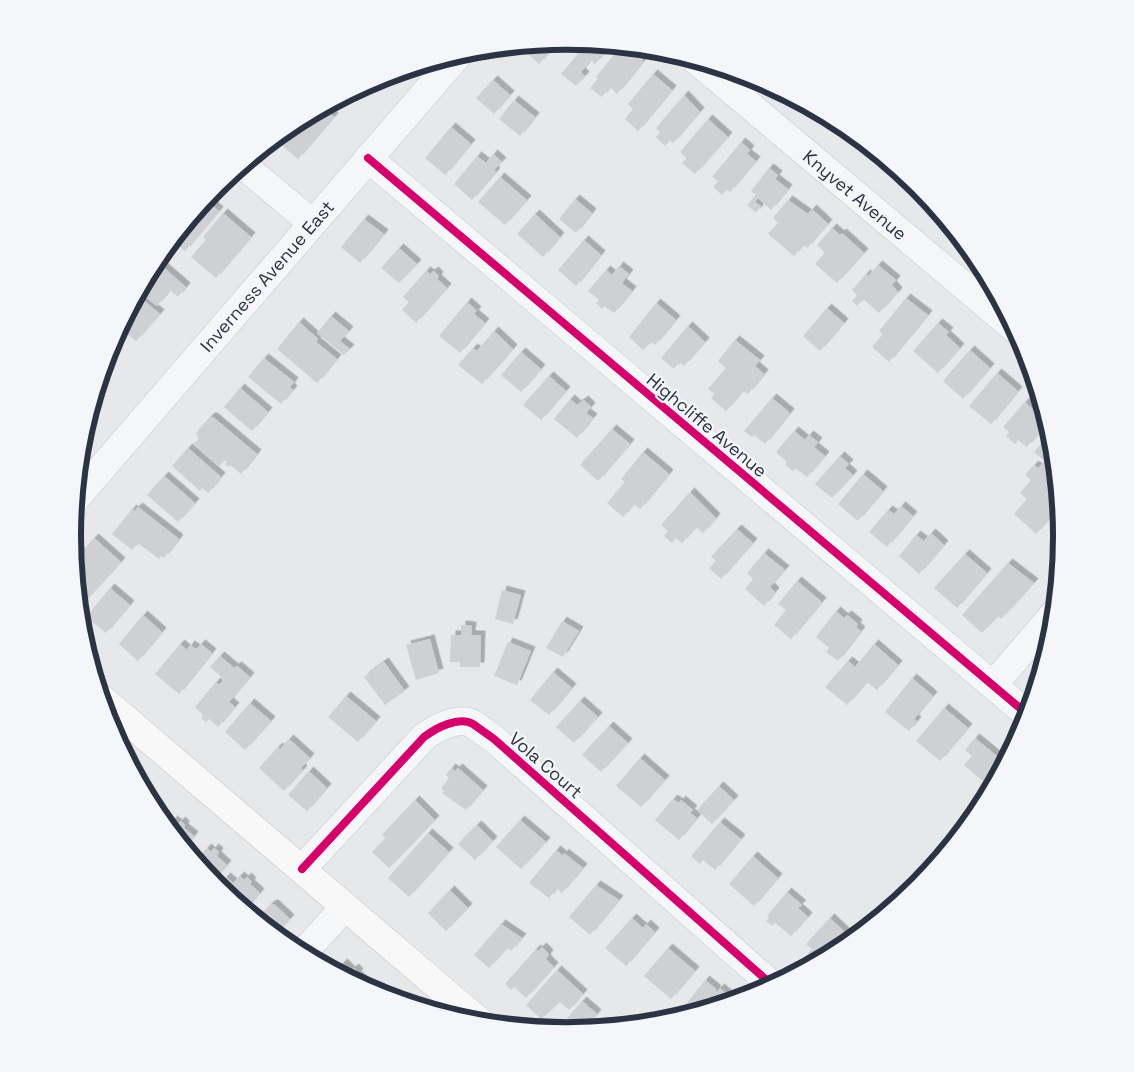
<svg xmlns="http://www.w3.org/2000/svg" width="1134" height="1072" font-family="'Space Grotesk',sans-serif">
	<defs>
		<filter id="shadow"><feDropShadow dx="4.5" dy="-4.5" stdDeviation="0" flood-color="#0004"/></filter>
	</defs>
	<rect width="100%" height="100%" fill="#e6e8ea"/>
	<!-- building -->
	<g fill="#ced0d3" filter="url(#shadow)">
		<polygon points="558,42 539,64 519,46 525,45"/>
		<polygon points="580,43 611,46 595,64 591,60 581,72 585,76 576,86 561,74 578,54 573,50"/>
		<polygon points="620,47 630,47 643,59 642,63 617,94 610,87 602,97 590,88 598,79 596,77"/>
		<polygon points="653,74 672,90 638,131 625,119 633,109 628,104"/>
		<polygon points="493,80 510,95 494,114 476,98"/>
		<polygon points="354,92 347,100 343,97"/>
		<polygon points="684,95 700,112 673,143 670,140 665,146 656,137 660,132 656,128"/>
		<polygon points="514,100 535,117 520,136 499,119"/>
		<polygon points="323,108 334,117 298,159 274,139 292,124"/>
		<polygon points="815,111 841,124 837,130"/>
		<polygon points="708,119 728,137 695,174 682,163 687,158 680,152"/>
		<polygon points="451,127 471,144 445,175 425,158"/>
		<polygon points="851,132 871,148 868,152 848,135"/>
		<polygon points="741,142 750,150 747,154 756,161 730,192 727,189 722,195 713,187 718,181 712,177"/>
		<polygon points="493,154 502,162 494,170 496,172 472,200 454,184 477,156 486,163"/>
		<polygon points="889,164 906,177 903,180 887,166"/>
		<polygon points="769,168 778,175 775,179 788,189 771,210 758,198 755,202 761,206 756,213 747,205 756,195 751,191"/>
		<polygon points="500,177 527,200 505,225 478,202"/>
		<polygon points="916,186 933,205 931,207 912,191"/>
		<polygon points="575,199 592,213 576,233 559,219"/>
		<polygon points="206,200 219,211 185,251 172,241"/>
		<polygon points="788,200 808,214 812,209 828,224 807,248 804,245 794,256 768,234 778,223 773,218"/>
		<polygon points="223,213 251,237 216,278 191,257 206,240 203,237"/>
		<polygon points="535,214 560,237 543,257 517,234"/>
		<polygon points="364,219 384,234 360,263 341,247"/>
		<polygon points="832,228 840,235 842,233 864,253 837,283 815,264 825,253 817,245"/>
		<polygon points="584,240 601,255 576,286 558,270"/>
		<polygon points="399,248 417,264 399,283 381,268"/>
		<polygon points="156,261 186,287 178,297 170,290 157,306 139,292"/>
		<polygon points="878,265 896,280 892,285 898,292 879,313 863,299 857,306 852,301 857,295 852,290 866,274 868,276"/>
		<polygon points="619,266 629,274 622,283 632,291 614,313 604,306 602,309 596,303 599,300 588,291 606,270 612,275"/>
		<polygon points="426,271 430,274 434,271 439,276 437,279 447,288 416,323 402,310 409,302 403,297"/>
		<polygon points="137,295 160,314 136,341 120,328"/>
		<polygon points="906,298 928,315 889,362 872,347 883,334 879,331"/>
		<polygon points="467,302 477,311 474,314 485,323 460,353 439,336"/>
		<polygon points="656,303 676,320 655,345 651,342 643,350 629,337"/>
		<polygon points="827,308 844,323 820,351 803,336"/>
		<polygon points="331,316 349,331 340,341 350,349 344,355 317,333"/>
		<polygon points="299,322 318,339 316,342 337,359 317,383 277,349"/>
		<polygon points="938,323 949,332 946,335 960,348 938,373 913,351"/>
		<polygon points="688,326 705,342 684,366 679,362 674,369 661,358"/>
		<polygon points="494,331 513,349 482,384 458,365 473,348 477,351"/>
		<polygon points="735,340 760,360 755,366 764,374 748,394 743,391 726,411 711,398 715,394 708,389 726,368 718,361"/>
		<polygon points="970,350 990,368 963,399 943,381"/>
		<polygon points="521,352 541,369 521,392 501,375"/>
		<polygon points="264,358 294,382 290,387 293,390 281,404 248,377"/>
		<polygon points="997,373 1018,391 991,424 969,406"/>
		<polygon points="549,376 566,391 541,420 523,405"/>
		<polygon points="240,388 268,412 252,431 224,407"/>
		<polygon points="772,398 790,413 765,444 754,435 752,437 744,431"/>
		<polygon points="570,399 577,405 584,400 591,407 586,413 593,418 577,438 554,419"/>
		<polygon points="1025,402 1047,423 1027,447 1018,440 1015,444 1006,436 1009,432 1003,427"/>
		<polygon points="210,417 213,417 257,454 241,474 230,465 229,467 225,464 227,462 225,460 219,466 193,444 199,439 196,433"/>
		<polygon points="612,429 630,444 598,481 580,465"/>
		<polygon points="794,431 805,440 809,435 818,442 814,447 825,456 807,477 795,468 793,471 785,465 787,462 776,452"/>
		<polygon points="1049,434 1052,440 1059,508 1036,534 1014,514 1027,499 1020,493 1031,480 1025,475 1034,465 1038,468 1045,461 1034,452"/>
		<polygon points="188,448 221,477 208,493 202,488 200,491 172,466"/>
		<polygon points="643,452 669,474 640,509 634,504 623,517 607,503 625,482 621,479"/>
		<polygon points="840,456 849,464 845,468 853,475 832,498 815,484"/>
		<polygon points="863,474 883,491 858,521 838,504"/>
		<polygon points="164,476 195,503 178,522 147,495"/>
		<polygon points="690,492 716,518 703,533 696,527 682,543 676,538 672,543 664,536 668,531 661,525"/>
		<polygon points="901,506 913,516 887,547 869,532 888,510 894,514"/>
		<polygon points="138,507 179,539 164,558 161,556 159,559 138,543 132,550 112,534 132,509 134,511"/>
		<polygon points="737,529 753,543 721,579 709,568 716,561 711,557"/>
		<polygon points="931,533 944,545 919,574 899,556 916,535 924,541"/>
		<polygon points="94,538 121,562 79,608 74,553 77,550 81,553"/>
		<polygon points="764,553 785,570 770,587 775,592 764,606 745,589 753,579 747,573"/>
		<polygon points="965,554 987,573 957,608 934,588"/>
		<polygon points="1008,563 1034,583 1001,619 998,616 982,633 962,615"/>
		<polygon points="797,581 822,602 791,639 774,625 786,610 778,604"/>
		<polygon points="110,588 130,605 106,633 86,617"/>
		<polygon points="502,590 521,595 513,624 495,619"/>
		<polygon points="836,611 844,618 847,615 858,624 856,627 861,631 838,661 826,652 829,648 816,637"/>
		<polygon points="143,615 162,632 138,661 119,644"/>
		<polygon points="562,621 579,631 563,657 546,648"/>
		<polygon points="461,625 472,626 471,635 481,635 480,667 460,667 460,662 450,662 451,635 461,635"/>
		<polygon points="430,639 439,673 416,680 406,645"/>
		<polygon points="508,642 531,651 517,685 494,676"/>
		<polygon points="180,644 187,650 190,645 196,649 201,644 212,653 179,694 155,674"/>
		<polygon points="874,644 898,665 877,690 867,682 847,705 825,687 848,661 855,667"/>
		<polygon points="220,656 234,668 237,666 250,677 229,702 235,707 218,727 209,719 206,722 201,718 203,715 195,707 216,682 219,685 224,679 210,667"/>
		<polygon points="384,662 405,691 385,705 364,677"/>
		<polygon points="553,672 572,688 549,715 530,700"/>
		<polygon points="912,678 933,696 914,719 917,721 909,731 885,712"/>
		<polygon points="346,696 376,721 358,742 328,717"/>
		<polygon points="580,701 598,717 574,743 556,727"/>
		<polygon points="250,703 271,721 245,750 225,732"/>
		<polygon points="944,708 968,728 940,761 916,741"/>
		<polygon points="609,726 628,743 601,772 582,755"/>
		<polygon points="975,738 1004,762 991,788 964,765 972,756 965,750"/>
		<polygon points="289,739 310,758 301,768 303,770 284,791 259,768 278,747 280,749"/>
		<polygon points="640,758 665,780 641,807 616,786"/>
		<polygon points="451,768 455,771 458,768 483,790 466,810 442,793 444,791 441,788 449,778 446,775"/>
		<polygon points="309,771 327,788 307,811 288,795"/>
		<polygon points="719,786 734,800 712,824 697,810"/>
		<polygon points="148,792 153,797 151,799 160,808 157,812 146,793"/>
		<polygon points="673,799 679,803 681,800 693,810 690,813 697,818 679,840 655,820"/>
		<polygon points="415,800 435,820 389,868 372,852 386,838 382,835"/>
		<polygon points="173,820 178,824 181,821 185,825 184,828 194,836 185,847 168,826"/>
		<polygon points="520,820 546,842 521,869 496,847"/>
		<polygon points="720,822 741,839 715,870 703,860 700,864 691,856"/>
		<polygon points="477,825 493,841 475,860 458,844"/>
		<polygon points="428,833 449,852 409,897 388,878"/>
		<polygon points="207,848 211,852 214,848 219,852 217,856 227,865 213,881 196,860"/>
		<polygon points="556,850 563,856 564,853 583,868 562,893 557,888 549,898 529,883"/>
		<polygon points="753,856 778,878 754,906 729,884"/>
		<polygon points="240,876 244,880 247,877 252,882 250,884 260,893 246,909 218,886 226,877 233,883"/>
		<polygon points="596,885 619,900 590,935 569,917"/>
		<polygon points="450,890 468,908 446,931 428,913"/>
		<polygon points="787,892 802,905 798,908 808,917 791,936 775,923 772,926 766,921 769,918 767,916"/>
		<polygon points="274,904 290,919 276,934 257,919 270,905"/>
		<polygon points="632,918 643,928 646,924 655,932 626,966 605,948"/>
		<polygon points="830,918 851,938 855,934 857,935 842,948 816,961 808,953 812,949 806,944"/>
		<polygon points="501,924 522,938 511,951 507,948 489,968 474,955"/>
		<polygon points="542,947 549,954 546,959 554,967 526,998 514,987 511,990 505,984 536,949 538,951"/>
		<polygon points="668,948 695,971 671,999 644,976"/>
		<polygon points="343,963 351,971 354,968 359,973 357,975 365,983 362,985 335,971"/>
		<polygon points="557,970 583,994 569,1010 560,1002 541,1019 526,1005"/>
		<polygon points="705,980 716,989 716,992 720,988 729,996 726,999 728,1002 683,1015 680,1012"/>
		<polygon points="582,1001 597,1014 584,1029 557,1030"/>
	</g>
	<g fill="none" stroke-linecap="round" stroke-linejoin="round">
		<defs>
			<g id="minor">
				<polyline points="697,61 1014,328"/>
				<polyline points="368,158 1027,714"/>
				<polyline points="243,165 312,223"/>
				<polyline points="76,498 458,55"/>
				<polyline points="993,685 1054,614"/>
				<path d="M 302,869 L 424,737 C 436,728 458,716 473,724 C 480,729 487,734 494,739 L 772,985"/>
				<polyline points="303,953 345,907"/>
			</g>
			<polyline id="major" points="102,699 480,1022"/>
		</defs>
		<!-- minor casing -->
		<use href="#minor" stroke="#c4c6c8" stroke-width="29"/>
		<!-- major casing -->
		<use href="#major" stroke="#c2c5c8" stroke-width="29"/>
		<!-- minor -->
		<use href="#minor" stroke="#f5f6f7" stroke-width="28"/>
		<!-- major -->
		<use href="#major" stroke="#f8f8f8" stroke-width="28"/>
		<defs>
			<g id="cycleway">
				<polyline points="368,158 1027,714"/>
				<path d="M 302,869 L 424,737 C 436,728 458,716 473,724 C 480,729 487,734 494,739 L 772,985"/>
			</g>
		</defs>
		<!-- cycleway casing -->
		<use href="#cycleway" stroke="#f4f6f9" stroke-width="11"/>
		<!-- cycleway -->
		<use href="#cycleway" stroke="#d6006c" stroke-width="8"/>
	</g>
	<g text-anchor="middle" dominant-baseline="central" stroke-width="4.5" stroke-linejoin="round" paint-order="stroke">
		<!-- street labels -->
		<g font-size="18" fill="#2b3445" stroke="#f4f6f9">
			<text transform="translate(855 195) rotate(40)">Knyvet Avenue</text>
			<text transform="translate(267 276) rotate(-49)">Inverness Avenue East</text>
			<text transform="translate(707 425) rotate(40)">Highcliffe Avenue</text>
			<text transform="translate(546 765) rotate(41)">Vola Court</text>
		</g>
	</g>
	<!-- crop -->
	<path d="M0 0H1134V1072H0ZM81 536a486 486 0 1 1 972 0a486 486 0 1 1-972 0Z" fill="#f4f6f9" fill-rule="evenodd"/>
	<path fill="none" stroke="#2b3445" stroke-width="6" d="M81 536a486 486 0 1 1 972 0a486 486 0 1 1-972 0Z"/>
</svg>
